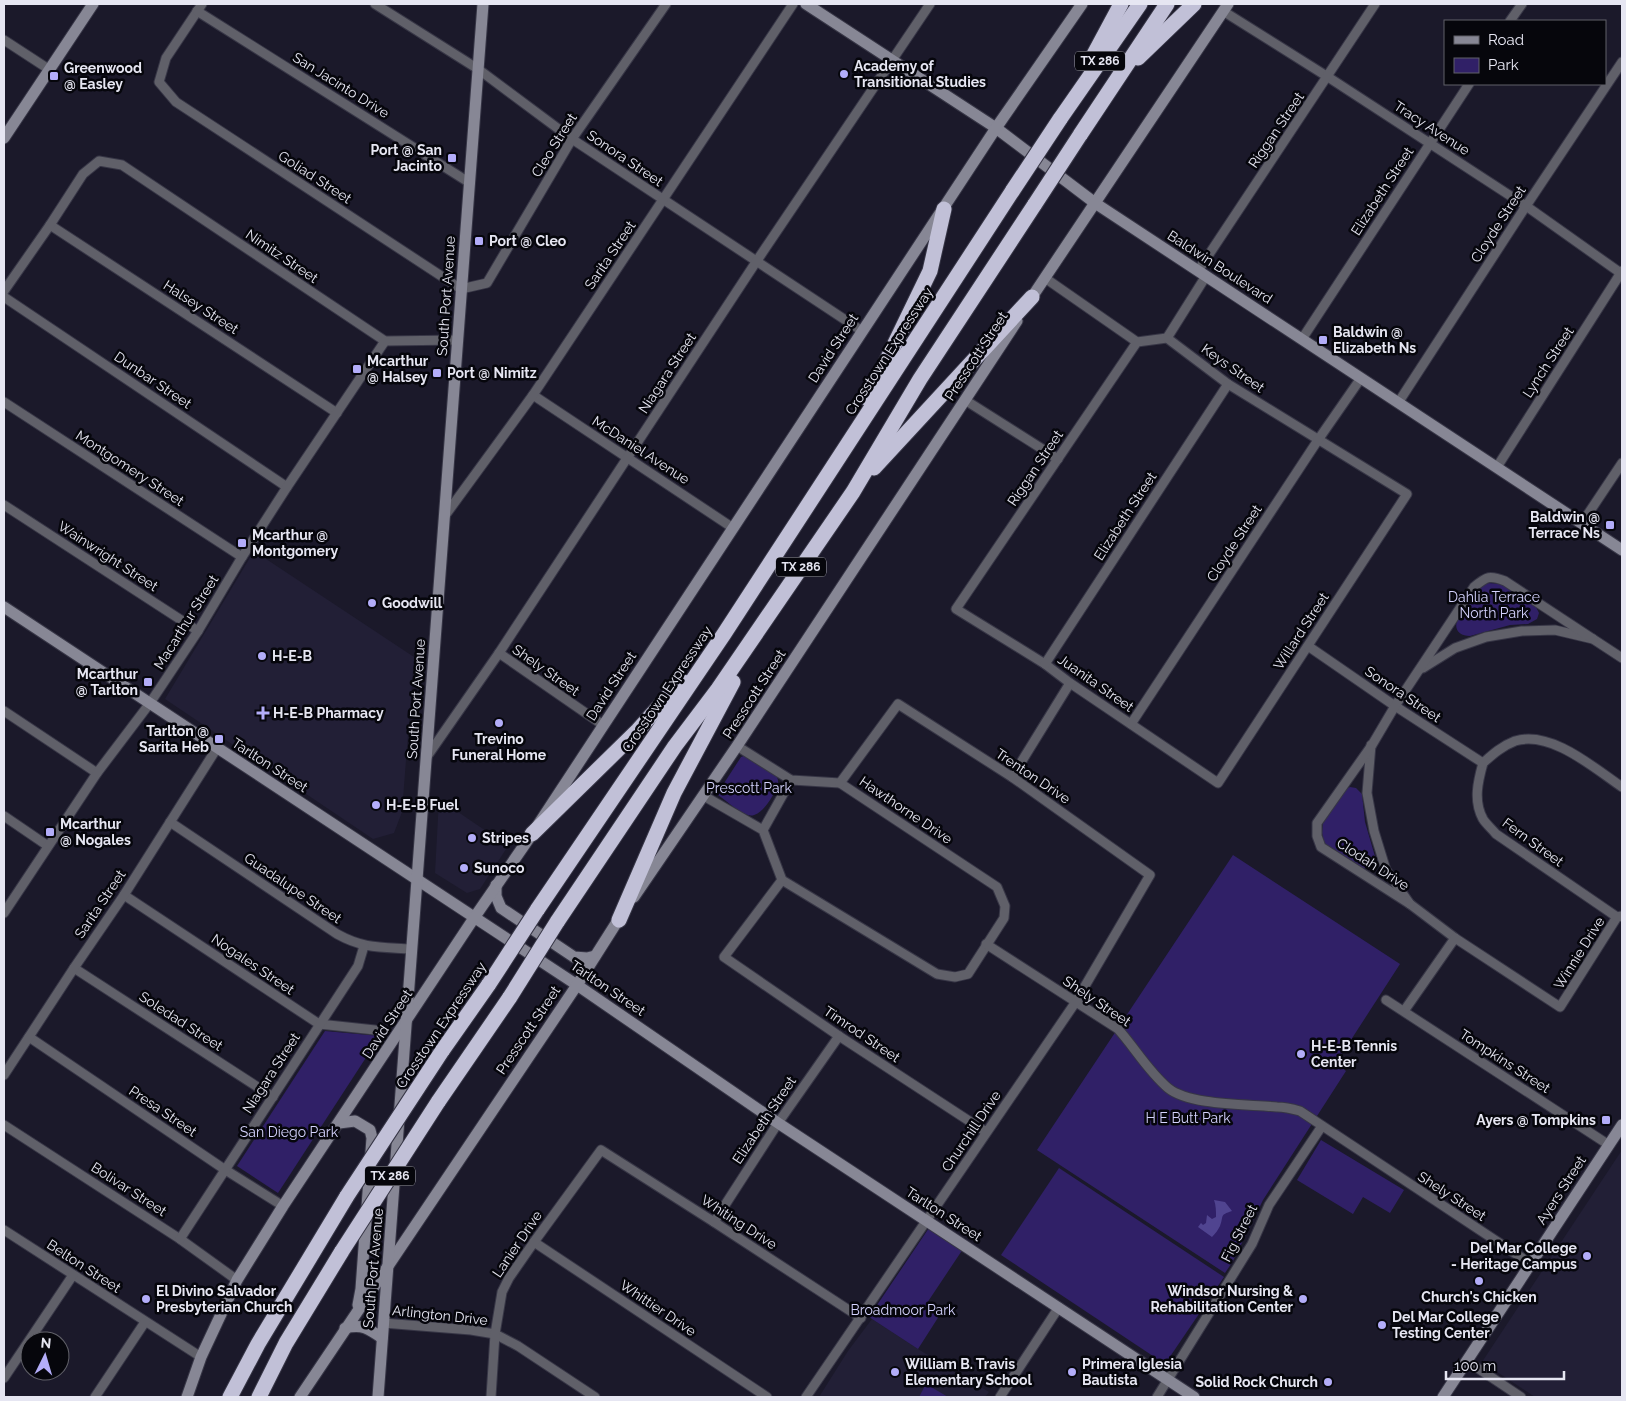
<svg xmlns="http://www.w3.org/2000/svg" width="1626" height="1401" font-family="Raleway,sans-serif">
	<rect width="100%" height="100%" fill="#1b192a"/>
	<!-- built -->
	<g fill="#221f36">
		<polygon points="254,551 414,657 402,812 394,833 373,839 165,699"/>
		<polygon points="439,799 508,846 480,889 467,893 435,873"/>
		<polygon points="1622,1150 1622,1397 1535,1397 1482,1362"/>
		<polygon points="872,1319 918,1349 989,1392 985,1397 819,1397 848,1351"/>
	</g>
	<!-- green -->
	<g fill="#302067">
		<path d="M 1487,583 L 1503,584 L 1536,607 L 1539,613 L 1537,619 L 1528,624 L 1510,625 L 1470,636 C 1460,636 1454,630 1457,621 L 1480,587 Z"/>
		<path d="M 746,755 L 776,775 C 778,779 779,782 777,786 C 774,796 760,819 748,815 C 738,812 727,801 718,795 L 719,791 L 741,757 Z"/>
		<polygon points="1350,787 1356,788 1362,794 1365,822 1376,860 1374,865 1370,868 1359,868 1328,847 1324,842 1322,833 1323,823 1344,790"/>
		<polygon points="1233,855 1400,964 1336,1063 1346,1071 1263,1200 1233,1261 1225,1273 1037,1150"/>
		<polygon points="325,1031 380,1036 278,1193 237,1166"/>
		<polygon points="1321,1140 1404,1190 1390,1213 1363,1197 1353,1214 1297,1180"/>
		<polygon points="1059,1168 1224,1277 1165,1364 1001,1255"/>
		<polygon points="929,1228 963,1249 927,1303 941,1313 918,1349 869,1317"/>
		<polygon points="926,1384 948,1397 919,1397"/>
	</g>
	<!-- water -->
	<path fill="#504490" d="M 1214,1200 L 1225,1202 L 1232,1211 C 1219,1215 1224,1216 1220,1226 C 1218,1230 1215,1234 1212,1237 L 1198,1227 L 1201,1223 L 1203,1225 L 1206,1223 L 1207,1215 L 1212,1219 L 1216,1217 C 1216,1212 1216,1205 1214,1200 Z"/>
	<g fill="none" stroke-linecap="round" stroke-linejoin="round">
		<defs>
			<g id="street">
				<polyline points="202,4 166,58 159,82 176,102 461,289 487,283 572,139 666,4"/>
				<polyline points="375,4 478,69 572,139 862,331"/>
				<polyline points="197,11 470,183"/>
				<polyline points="1223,11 1328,77 1526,206 1622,274"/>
				<polyline points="1510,21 1522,4"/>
				<polyline points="4,40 50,70"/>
				<polyline points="50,225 337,413"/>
				<polyline points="1198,271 1375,4"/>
				<polyline points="1045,278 1137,342 1167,338 1228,384 1407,494 1218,783 1070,683 1045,664 956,609 1137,342"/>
				<polyline points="4,291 50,225 83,174 99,161 122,165 385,341 458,340"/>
				<polyline points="4,297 287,487"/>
				<polyline points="1167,338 1206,276"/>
				<polyline points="1302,339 1469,84"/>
				<polyline points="533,395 733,528"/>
				<polyline points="965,400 1058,459"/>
				<polyline points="4,402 242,557"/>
				<polyline points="1398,403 1526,206 1622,62"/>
				<polyline points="1497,467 1622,271"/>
				<polyline points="4,505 198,631"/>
				<polyline points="444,517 533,395 793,4"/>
				<polyline points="1582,523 1622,463"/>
				<polyline points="1308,646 1395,706 1483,763"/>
				<polyline points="499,653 603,725"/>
				<polyline points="1045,664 1228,384"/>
				<polyline points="1423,668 1455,648 1486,637 1522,631 1555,630 1593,639 1622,658"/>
				<polyline points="4,711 97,773"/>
				<polyline points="1131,724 1318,440 1361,378"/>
				<polyline points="1371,745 1367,793 1374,831 1386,870 1410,904 1455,938 1560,1007 1617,917 1622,916"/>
				<polyline points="426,758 499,653 756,262 930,4"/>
				<path d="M 1483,763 C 1478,781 1473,801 1483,819 C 1486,824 1492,829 1496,834 L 1617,917"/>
				<path d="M 1483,763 C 1493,754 1502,746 1515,741 C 1551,730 1594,768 1622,787"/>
				<polyline points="1012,777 1070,683"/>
				<polyline points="704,796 763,830 782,880 937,974 955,977 968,974 1004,918 1005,906 997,887 840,783 791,780 737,746"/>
				<polyline points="4,816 48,846"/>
				<path d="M 170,822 L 337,934 C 364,949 381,947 411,949"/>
				<polyline points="763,830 791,780"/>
				<polyline points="782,880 724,957 839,1036 986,1132"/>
				<polyline points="124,895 319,1024 375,1030"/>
				<path d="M 1410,904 L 1321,847 L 1317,836 L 1317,823 L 1372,745 L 1395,706 L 1474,587 C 1487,576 1490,575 1505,581 L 1593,639"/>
				<polyline points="4,913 97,773 150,703 198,631 242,557 287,487 385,341"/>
				<path d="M 986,944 L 1118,1029 C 1135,1048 1148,1071 1168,1088 C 1190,1106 1249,1104 1277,1107 C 1285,1107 1293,1109 1300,1111 L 1531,1264"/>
				<polyline points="74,968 273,1097"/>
				<polyline points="1386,1000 1609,1145"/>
				<polyline points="1404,1011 1455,938"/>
				<polyline points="29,1037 224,1169 283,1206"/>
				<polyline points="4,1075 74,968 124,895 217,748"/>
				<polyline points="4,1125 180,1239 237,1280"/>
				<polyline points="714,1222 778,1123 839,1036"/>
				<polyline points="4,1230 201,1357"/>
				<polyline points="180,1239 358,966 364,946"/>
				<polyline points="534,1242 767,1397"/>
				<polyline points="383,1323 471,1330 495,1334 518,1346 595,1397"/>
				<polyline points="1467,1361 1521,1397"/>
				<polyline points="4,1378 73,1275"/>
				<polyline points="95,1397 145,1322"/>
				<polyline points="491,1397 495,1334 502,1292 509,1278 534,1242 601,1150 714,1222 861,1318"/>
				<polyline points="806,1397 1075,1003 1150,875 1012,777 898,704 840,783"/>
				<polyline points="1000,1397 1059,1307"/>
				<polyline points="1157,1397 1252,1244 1269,1205 1322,1126"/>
			</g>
			<g id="secondary">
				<polyline points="806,4 996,128 1095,203 1622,550"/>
				<polyline points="4,138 93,4"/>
				<polyline points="1028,303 1228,4"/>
				<polyline points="4,607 577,985 778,1123 1194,1397"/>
				<polyline points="496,885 496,896 501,908 574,957 587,958 595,956"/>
				<polyline points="634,897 737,746 1017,321"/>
				<polyline points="339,1123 355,1121 370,1130 372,1138 361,1289 358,1305"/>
				<path d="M 345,1328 C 362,1324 368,1328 382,1338"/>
				<polyline points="187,1397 201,1357 237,1280 283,1206 474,918 532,834 996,128 1082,4"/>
				<polyline points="300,1397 577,985 622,914"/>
				<polyline points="378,1397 483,4"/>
				<polyline points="1443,1397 1622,1125"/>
			</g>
			<g id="highway">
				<polyline points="1092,58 1121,4"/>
				<polyline points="1138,58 1194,4"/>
				<polyline points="1060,119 1140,4"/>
				<polyline points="1080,135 1167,4"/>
				<polyline points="868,399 930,271 944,209"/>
				<polyline points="874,468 1032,297"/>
				<polyline points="532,834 638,730 682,681"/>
				<polyline points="537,910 724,634 1013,190"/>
				<polyline points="619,920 674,793 733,682"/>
				<polyline points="557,922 675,746 718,689 853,492 920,379 1035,204"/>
				<polyline points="442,1051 489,984"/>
				<polyline points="438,1102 510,997"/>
				<polyline points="230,1397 258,1344 347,1196"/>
				<polyline points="259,1397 286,1343 342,1251"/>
			</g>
		</defs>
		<!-- street casing -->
		<use href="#street" stroke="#373646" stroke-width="11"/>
		<!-- secondary casing -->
		<use href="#secondary" stroke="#373646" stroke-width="13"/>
		<!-- highway casing -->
		<use href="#highway" stroke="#373646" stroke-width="17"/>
		<!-- street -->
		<use href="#street" stroke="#606069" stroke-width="9"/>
		<!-- secondary -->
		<use href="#secondary" stroke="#878795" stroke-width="11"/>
		<!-- highway -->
		<use href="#highway" stroke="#c1c0d7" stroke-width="15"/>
		<defs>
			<g id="highway-bridge">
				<polyline points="1013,190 1060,119"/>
				<polyline points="1035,204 1080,135"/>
				<polyline points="489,984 537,910"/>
				<polyline points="510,997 557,922"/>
				<polyline points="347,1196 442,1051"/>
				<polyline points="342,1251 438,1102"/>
			</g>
		</defs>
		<!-- highway-bridge casing -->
		<use href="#highway-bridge" stroke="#373646" stroke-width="17" stroke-linecap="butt"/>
		<!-- highway-bridge -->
		<use href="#highway-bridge" stroke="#c1c0d7" stroke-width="15"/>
	</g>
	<!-- markers -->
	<g fill="#b3adf9" stroke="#06060c" stroke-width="2">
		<circle cx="844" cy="74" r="5"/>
		<rect x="49" y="71" width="10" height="10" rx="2.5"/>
		<rect x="447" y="153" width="10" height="10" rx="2.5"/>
		<rect x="474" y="236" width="10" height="10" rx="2.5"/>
		<rect x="1318" y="335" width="10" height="10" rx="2.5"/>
		<rect x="352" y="364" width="10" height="10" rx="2.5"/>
		<rect x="432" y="368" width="10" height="10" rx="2.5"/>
		<rect x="1605" y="520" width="10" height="10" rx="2.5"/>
		<rect x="237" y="538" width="10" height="10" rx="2.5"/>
		<circle cx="372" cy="603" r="5"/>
		<circle cx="262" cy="656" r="5"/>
		<rect x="143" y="677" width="10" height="10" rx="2.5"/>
		<path d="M260.5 705.5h5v5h5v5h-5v5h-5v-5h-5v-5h5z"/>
		<circle cx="499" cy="723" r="5"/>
		<rect x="214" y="734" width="10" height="10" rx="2.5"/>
		<circle cx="376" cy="805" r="5"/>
		<rect x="45" y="827" width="10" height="10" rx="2.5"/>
		<circle cx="472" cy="838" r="5"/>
		<circle cx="464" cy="868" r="5"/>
		<circle cx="1301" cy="1054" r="5"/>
		<rect x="1601" y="1115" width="10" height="10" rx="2.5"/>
		<circle cx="1587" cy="1256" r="5"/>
		<circle cx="1479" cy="1281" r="5"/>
		<circle cx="146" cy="1299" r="5"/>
		<circle cx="1303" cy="1299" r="5"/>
		<circle cx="1382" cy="1325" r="5"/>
		<circle cx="895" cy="1372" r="5"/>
		<circle cx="1072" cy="1372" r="5"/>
		<circle cx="1328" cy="1382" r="5"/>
	</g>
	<g text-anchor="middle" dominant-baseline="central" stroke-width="5" stroke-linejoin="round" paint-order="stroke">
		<!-- shield labels -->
		<g fill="#06060c" stroke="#a3a3ad" stroke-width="1">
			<rect x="1075" y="51.5" width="50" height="19" rx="4"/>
			<rect x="776" y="557.5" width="50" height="19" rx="4"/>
			<rect x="365" y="1166.5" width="50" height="19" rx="4"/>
		</g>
		<g font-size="12" font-weight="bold" fill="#e6e6f2">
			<text x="1100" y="61">TX 286</text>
			<text x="801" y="567">TX 286</text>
			<text x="390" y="1176">TX 286</text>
		</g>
		<!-- poi labels -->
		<g font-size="14" font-weight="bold" fill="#e6e6f2" stroke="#06060c" text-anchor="start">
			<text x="854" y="66">Academy of<tspan x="854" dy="16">Transitional Studies</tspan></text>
			<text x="64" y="68">Greenwood<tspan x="64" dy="16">@ Easley</tspan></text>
			<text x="442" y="150" text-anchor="end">Port @ San<tspan x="442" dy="16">Jacinto</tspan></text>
			<text x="489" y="241">Port @ Cleo</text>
			<text x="1333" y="332">Baldwin @<tspan x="1333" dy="16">Elizabeth Ns</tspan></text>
			<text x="367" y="361">Mcarthur<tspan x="367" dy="16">@ Halsey</tspan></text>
			<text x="447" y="373">Port @ Nimitz</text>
			<text x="1600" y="517" text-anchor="end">Baldwin @<tspan x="1600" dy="16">Terrace Ns</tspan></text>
			<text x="252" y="535">Mcarthur @<tspan x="252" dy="16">Montgomery</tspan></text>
			<text x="382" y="603">Goodwill</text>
			<text x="272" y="656">H-E-B</text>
			<text x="138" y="674" text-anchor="end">Mcarthur<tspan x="138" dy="16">@ Tarlton</tspan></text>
			<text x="273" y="713">H-E-B Pharmacy</text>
			<text x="209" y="731" text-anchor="end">Tarlton @<tspan x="209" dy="16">Sarita Heb</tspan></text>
			<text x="499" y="739" text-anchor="middle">Trevino<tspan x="499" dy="16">Funeral Home</tspan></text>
			<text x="386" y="805">H-E-B Fuel</text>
			<text x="60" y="824">Mcarthur<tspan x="60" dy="16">@ Nogales</tspan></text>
			<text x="482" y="838">Stripes</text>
			<text x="474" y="868">Sunoco</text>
			<text x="1311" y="1046">H-E-B Tennis<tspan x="1311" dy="16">Center</tspan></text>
			<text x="1596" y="1120" text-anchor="end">Ayers @ Tompkins</text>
			<text x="1577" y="1248" text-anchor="end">Del Mar College<tspan x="1577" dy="16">- Heritage Campus</tspan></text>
			<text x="156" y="1291">El Divino Salvador<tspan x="156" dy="16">Presbyterian Church</tspan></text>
			<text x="1293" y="1291" text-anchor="end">Windsor Nursing &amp;<tspan x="1293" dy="16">Rehabilitation Center</tspan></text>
			<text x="1479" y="1297" text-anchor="middle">Church's Chicken</text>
			<text x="1392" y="1317">Del Mar College<tspan x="1392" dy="16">Testing Center</tspan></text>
			<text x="905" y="1364">William B. Travis<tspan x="905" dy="16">Elementary School</tspan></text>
			<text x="1082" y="1364">Primera Iglesia<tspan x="1082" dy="16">Bautista</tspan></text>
			<text x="1318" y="1382" text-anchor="end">Solid Rock Church</text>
		</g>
		<!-- street labels -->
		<g font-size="14" fill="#e6e6f2" stroke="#06060c">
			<text transform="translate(341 85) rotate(32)">San Jacinto Drive</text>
			<text transform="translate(1432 128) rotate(33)">Tracy Avenue</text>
			<text transform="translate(1276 130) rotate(-56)">Riggan Street</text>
			<text transform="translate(554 145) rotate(-58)">Cleo Street</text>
			<text transform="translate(625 158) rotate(34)">Sonora Street</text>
			<text transform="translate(315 177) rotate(33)">Goliad Street</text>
			<text transform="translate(1382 191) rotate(-57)">Elizabeth Street</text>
			<text transform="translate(1498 224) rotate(-57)">Cloyde Street</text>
			<text transform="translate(610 255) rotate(-56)">Sarita Street</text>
			<text transform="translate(282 256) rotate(34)">Nimitz Street</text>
			<text transform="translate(1220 267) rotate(33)">Baldwin Boulevard</text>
			<text transform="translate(446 296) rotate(-86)">South Port Avenue</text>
			<text transform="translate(201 307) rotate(33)">Halsey Street</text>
			<text transform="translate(833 348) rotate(-57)">David Street</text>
			<text transform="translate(889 351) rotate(-57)">Crosstown Expressway</text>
			<text transform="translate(976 356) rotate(-57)">Presscott Street</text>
			<text transform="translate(1548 362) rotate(-57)">Lynch Street</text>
			<text transform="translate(1233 368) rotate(35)">Keys Street</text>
			<text transform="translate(667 373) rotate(-57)">Niagara Street</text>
			<text transform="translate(153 380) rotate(34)">Dunbar Street</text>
			<text transform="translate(641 450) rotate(33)">McDaniel Avenue</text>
			<text transform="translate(130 468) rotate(33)">Montgomery Street</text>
			<text transform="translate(1035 468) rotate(-56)">Riggan Street</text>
			<text transform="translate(1125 516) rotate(-57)">Elizabeth Street</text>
			<text transform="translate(1234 543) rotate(-57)">Cloyde Street</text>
			<text transform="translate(108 556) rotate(33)">Wainwright Street</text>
			<text transform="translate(186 622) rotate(-58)">Macarthur Street</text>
			<text transform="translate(1301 631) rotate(-57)">Willard Street</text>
			<text transform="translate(546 670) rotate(35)">Shely Street</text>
			<text transform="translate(1096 683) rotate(35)">Juanita Street</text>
			<text transform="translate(611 686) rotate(-57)">David Street</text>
			<text transform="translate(667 689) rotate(-56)">Crosstown Expressway</text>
			<text transform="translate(754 694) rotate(-57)">Presscott Street</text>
			<text transform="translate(1403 694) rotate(34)">Sonora Street</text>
			<text transform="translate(416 699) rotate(-86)">South Port Avenue</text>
			<text transform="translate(270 765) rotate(33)">Tarlton Street</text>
			<text transform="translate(1033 776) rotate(34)">Trenton Drive</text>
			<text transform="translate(906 810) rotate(34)">Hawthorne Drive</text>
			<text transform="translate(1533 842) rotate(36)">Fern Street</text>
			<text transform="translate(1373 864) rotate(33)">Clodah Drive</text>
			<text transform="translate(293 888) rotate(34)">Guadalupe Street</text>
			<text transform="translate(100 904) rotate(-56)">Sarita Street</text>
			<text transform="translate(1579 953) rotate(-58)">Winnie Drive</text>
			<text transform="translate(253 964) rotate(34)">Nogales Street</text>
			<text transform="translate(608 988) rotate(34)">Tarlton Street</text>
			<text transform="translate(1097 1001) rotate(34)">Shely Street</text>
			<text transform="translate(181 1021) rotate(33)">Soledad Street</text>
			<text transform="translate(387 1024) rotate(-57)">David Street</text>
			<text transform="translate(441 1025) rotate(-56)">Crosstown Expressway</text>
			<text transform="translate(528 1030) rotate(-56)">Presscott Street</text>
			<text transform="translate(862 1034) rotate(34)">Timrod Street</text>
			<text transform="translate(1505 1061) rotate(33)">Tompkins Street</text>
			<text transform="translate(271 1073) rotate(-57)">Niagara Street</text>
			<text transform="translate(163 1111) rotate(34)">Presa Street</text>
			<text transform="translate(764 1120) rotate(-56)">Elizabeth Street</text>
			<text transform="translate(971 1131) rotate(-56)">Churchill Drive</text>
			<text transform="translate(129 1189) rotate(33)">Bolivar Street</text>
			<text transform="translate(1561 1190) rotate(-57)">Ayers Street</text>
			<text transform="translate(1452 1196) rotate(33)">Shely Street</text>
			<text transform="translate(944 1214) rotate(33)">Tarlton Street</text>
			<text transform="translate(739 1222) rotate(33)">Whiting Drive</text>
			<text transform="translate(1239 1233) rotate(-63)">Fig Street</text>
			<text transform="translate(517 1244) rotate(-56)">Lanier Drive</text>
			<text transform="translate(84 1266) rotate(33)">Belton Street</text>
			<text transform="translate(373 1268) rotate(-85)">South Port Avenue</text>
			<text transform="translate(658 1308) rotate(34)">Whittier Drive</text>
			<text transform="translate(440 1315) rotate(6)">Arlington Drive</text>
		</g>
		<!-- park labels -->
		<g font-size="14" fill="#d4d2fd" stroke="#06060c">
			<text x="1494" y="597">Dahlia Terrace<tspan x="1494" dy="16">North Park</tspan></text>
			<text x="749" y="788">Prescott Park</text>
			<text x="1188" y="1118">H E Butt Park</text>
			<text x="289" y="1132">San Diego Park</text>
			<text x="903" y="1310">Broadmoor Park</text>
		</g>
	</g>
	<!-- border -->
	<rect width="1626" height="1401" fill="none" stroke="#e6e6f2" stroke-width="10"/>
	<!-- legend -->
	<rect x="1444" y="20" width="162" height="65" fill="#06060c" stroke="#606068"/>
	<rect x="1454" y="36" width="25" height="8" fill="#878795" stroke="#606068"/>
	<text x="1488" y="45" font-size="15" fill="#e6e6f2">Road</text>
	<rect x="1454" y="58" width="25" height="15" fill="#302067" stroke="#606068"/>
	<text x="1488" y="70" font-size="15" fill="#e6e6f2">Park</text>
	<!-- north arrow -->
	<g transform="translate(45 1356) rotate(5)"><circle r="24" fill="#06060c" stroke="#606068"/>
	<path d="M0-4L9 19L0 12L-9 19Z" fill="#b3adf9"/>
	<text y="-8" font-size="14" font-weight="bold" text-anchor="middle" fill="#e6e6f2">N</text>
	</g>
	<!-- scale -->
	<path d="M1446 1371v8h118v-8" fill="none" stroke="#e6e6f2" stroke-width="2.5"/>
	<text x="1454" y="1371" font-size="15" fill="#e6e6f2" stroke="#06060c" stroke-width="4" paint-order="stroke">100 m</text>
</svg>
